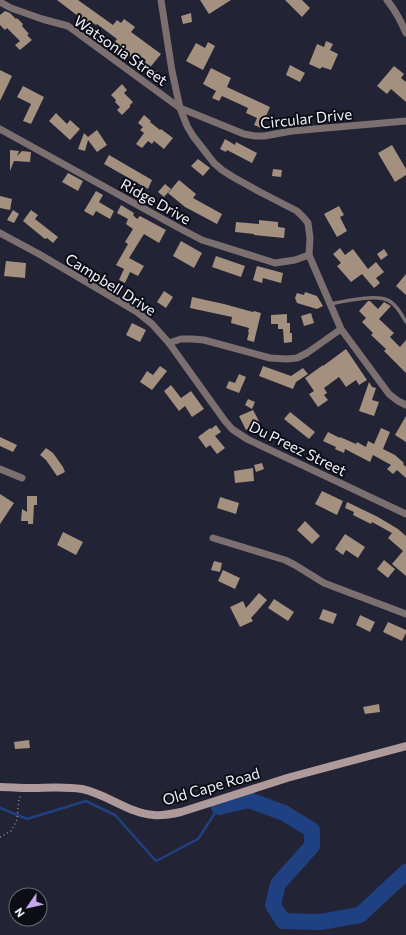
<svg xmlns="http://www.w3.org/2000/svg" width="406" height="935" font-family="Commissioner,sans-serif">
	<rect width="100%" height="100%" fill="#222335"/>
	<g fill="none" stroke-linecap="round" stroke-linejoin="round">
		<!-- stream -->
		<polyline stroke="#204181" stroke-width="2.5" points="0,808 27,819 86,801 115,815 156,861 198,839 219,807"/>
		<!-- river -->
		<polyline stroke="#204181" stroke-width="16" points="219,807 249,800 284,813 312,830 312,846 278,884 273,905 283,921 320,922 360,915 406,872"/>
	</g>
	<!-- building -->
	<g fill="#a3907e">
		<polygon points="57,0 78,0 113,25 117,20 121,23 124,19 135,27 131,32 161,54 148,70 142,65 146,61 142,57 136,61 114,43 117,39 97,24 96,25 93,23 91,26"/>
		<polygon points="200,0 231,0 209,14"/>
		<polygon points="285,0 302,0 310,8 302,17"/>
		<polygon points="5,11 10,13 16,19 17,18 23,24 22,26 29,34 27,35 32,40 20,50 15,45 20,41 7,28 5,30 0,25 0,15"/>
		<polygon points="191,13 192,22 183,24 181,16"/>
		<polygon points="326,41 333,44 330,50 338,54 331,70 322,67 320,69 309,64 317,44 324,47"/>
		<polygon points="208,42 215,46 203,70 186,61 196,43 205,48"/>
		<polygon points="290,65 305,73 300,82 286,75"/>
		<polygon points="394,66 404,74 401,78 406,82 406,102 391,89 387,94 377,86"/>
		<polygon points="211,68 231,78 227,87 270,107 261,128 254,125 257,118 246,113 248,108 222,96 219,101 212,98 216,91 203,84"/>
		<polygon points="153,69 159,74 154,80 148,75"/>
		<polygon points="0,70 12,76 0,101"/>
		<polygon points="122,84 127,90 124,93 133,102 130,105 130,107 122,115 117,110 120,107 115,102 116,100 111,95"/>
		<polygon points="23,86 44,97 31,124 23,121 31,104 17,97"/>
		<polygon points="56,113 67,124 70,120 80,129 70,140 49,121"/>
		<polygon points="144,115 151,121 150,122 160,130 161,129 173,138 164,149 154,141 152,144 148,141 142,148 136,144 144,133 140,130 143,127 138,123"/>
		<polygon points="97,130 107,145 97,152 88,140 85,151 78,149 84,133 88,137"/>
		<polygon points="225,139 235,145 236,142 257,153 252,163 227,150 226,152 220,149"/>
		<polygon points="392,145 406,169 406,175 395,182 378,153"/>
		<polygon points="10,150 19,151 17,156 22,151 31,152 30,162 14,161 10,171"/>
		<polygon points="109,155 152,180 148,189 104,164"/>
		<polygon points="198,159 210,168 203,176 191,166"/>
		<polygon points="273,169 282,170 281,177 272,176"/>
		<polygon points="68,173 83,181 78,191 62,182"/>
		<polygon points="179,180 196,194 193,198 222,214 217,224 185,207 168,193"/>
		<polygon points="165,184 171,189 164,197 158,192"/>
		<polygon points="96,191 103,195 99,202 114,211 110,219 96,211 93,216 84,211"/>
		<polygon points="0,196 12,199 10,210 0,208"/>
		<polygon points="121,205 134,213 133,215 137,219 140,216 166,230 159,243 144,234 129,258 144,266 138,276 130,272 125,283 119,280 124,269 116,265 128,244 125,242 133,229 126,224 128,219 117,213"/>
		<polygon points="339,206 344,215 340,217 347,231 337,237 324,214"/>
		<polygon points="13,210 19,214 14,223 7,220"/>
		<polygon points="31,210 38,215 35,219 58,237 53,243 47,238 45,239 23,221"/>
		<polygon points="259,220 278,222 278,227 285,228 284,238 254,235 254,234 235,232 236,222 259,224"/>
		<polygon points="181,241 202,253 194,268 173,256"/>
		<polygon points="340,248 345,255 353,249 368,269 376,262 384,272 376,278 380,283 374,288 362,274 351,282 337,266 341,263 333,254"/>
		<polygon points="384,249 388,255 381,260 377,254"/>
		<polygon points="216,256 245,266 241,277 212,267"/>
		<polygon points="6,261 26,263 25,278 4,276"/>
		<polygon points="257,266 283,273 281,283 263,278 262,283 253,280"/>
		<polygon points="406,274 406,295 396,286"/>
		<polygon points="164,291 173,297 166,308 157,302"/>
		<polygon points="305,292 317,296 323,306 317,309 297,303 295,298 297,293 304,295"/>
		<polygon points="192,297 224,304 253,312 254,311 261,313 254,342 247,340 249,332 248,332 249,328 231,323 232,317 190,308"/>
		<polygon points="368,301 370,301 378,309 384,302 391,306 379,319 394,333 390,337 400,347 406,340 406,373 384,351 386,349 371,335 373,333 362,322 366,318 359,311"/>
		<polygon points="311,313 314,323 304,326 301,316"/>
		<polygon points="287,314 287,323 290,323 290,333 292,333 292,342 284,343 283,329 278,329 278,324 271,324 271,315"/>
		<polygon points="132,323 146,330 140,342 126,335"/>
		<polygon points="346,349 367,380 359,385 356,380 346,387 339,377 324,388 327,393 324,395 328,400 318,407 309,394 314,391 305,378 323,365 323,366"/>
		<polygon points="160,366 167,371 152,390 140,382 147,371 153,375"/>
		<polygon points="263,366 291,376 303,368 308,374 296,382 293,389 259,376"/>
		<polygon points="239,374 246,377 239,393 226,388 229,381 235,383"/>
		<polygon points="369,382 372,387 376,388 372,400 379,402 374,416 359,411"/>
		<polygon points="171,385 181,398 191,391 204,409 192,417 185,406 179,411 164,391"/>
		<polygon points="248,399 255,402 252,409 245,405"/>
		<polygon points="253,410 260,423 246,430 239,416"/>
		<polygon points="290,412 315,432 309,439 284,419"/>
		<polygon points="406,416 406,442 395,435"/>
		<polygon points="216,425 221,432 215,436 225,448 217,454 210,445 206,448 198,437 210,428 211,429"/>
		<polygon points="381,428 390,432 383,449 395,455 404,463 403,464 406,467 406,478 397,470 393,474 387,469 391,465 373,455 370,462 345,449 344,453 335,449 336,447 323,441 328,432 340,438 340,437 356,444 357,442 366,447 368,441 374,444"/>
		<polygon points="0,437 17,445 13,452 0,446"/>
		<polygon points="46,448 53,453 63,467 65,472 57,476 46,460 40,455"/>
		<polygon points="262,463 264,469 256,472 254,465"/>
		<polygon points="253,468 254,481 235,483 234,471"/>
		<polygon points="322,491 343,501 337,515 315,504"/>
		<polygon points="0,494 14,503 0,524"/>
		<polygon points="27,496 37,496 37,505 34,505 33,524 28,524 28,521 21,521 22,509 27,512"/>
		<polygon points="220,497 239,503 236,514 217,508"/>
		<polygon points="347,502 378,517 398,529 406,536 406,576 392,564 403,551 388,538 392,533 372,522 371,524 353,515 354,512 345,508"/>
		<polygon points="305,521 320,536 312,544 297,530"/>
		<polygon points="63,532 83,542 76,555 57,545"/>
		<polygon points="345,534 365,547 358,558 346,550 343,555 335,549"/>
		<polygon points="384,560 395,569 388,578 377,569"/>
		<polygon points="214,561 222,563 220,572 211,570"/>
		<polygon points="223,570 240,578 235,589 218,581"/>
		<polygon points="259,593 267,600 251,618 253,621 240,627 230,607 243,601 246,608"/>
		<polygon points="274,599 294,612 288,621 268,608"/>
		<polygon points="323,609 337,614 333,624 319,619"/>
		<polygon points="360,615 375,622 370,632 356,625"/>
		<polygon points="388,622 406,630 406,633 402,641 383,632"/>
		<polygon points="379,704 380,712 365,714 363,707"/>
		<polygon points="29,740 30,748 15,749 14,742"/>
	</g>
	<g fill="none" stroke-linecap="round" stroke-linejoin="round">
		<!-- path -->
		<polyline stroke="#8f909f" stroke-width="1.5" stroke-dasharray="1 3" stroke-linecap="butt" points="0,837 11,831 17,820 19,798 21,796"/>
		<!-- lane -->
		<path stroke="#7c6f6f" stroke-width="3.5" d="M 330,304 C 345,301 379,293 391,302 C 398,307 402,315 406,322"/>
		<!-- street -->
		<g stroke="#7c6f6f" stroke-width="7">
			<polyline points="161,0 172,71 180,108 244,134 255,136 264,136 292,131 406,121"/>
			<path d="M 387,0 C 395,10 401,21 406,33"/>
			<polyline points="0,2 11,8 42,19 68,26 180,108 187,126 193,136 214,163 222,170 233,177 260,192 297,211 304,218 308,223 310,238 309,255 341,329 389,394 398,401 406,405"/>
			<polyline points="0,129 179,228 202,240 275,263 295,260 309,255"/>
			<polyline points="0,233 39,254 137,312 152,324 169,343 181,339 192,339 204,340 270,358 286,359 297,358 307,353 341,329"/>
			<polyline points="169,343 225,421 232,429 247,439 406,514"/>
			<polyline points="0,469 22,478"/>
			<polyline points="213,538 285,560 295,565 324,583 406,614"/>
		</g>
		<!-- secondary -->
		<path stroke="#ae9a9a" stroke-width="8" d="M 0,787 C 9,787 18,788 27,788 C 46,788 64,786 82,789 C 107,794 130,814 154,815 C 163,816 172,814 181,812 L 287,778 L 406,746"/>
	</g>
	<g text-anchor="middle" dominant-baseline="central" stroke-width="4" stroke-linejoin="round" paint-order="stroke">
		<!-- street labels -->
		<g font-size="15" fill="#eef0fc" stroke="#0d0d15">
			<text transform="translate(121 50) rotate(35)">Watsonia Street</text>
			<text transform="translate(306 118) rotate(-6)">Circular Drive</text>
			<text transform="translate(156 201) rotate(29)">Ridge Drive</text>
			<text transform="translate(111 284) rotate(32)">Campbell Drive</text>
			<text transform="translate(298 448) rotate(26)">Du Preez Street</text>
			<text transform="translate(211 786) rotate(-16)">Old Cape Road</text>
		</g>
	</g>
	<!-- north arrow -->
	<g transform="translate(28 907) rotate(236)"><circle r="19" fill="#0d0d15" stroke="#676871"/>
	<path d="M0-3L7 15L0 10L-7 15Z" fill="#c5a7f1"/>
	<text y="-6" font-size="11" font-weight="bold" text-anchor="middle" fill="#eef0fc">N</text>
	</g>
</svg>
